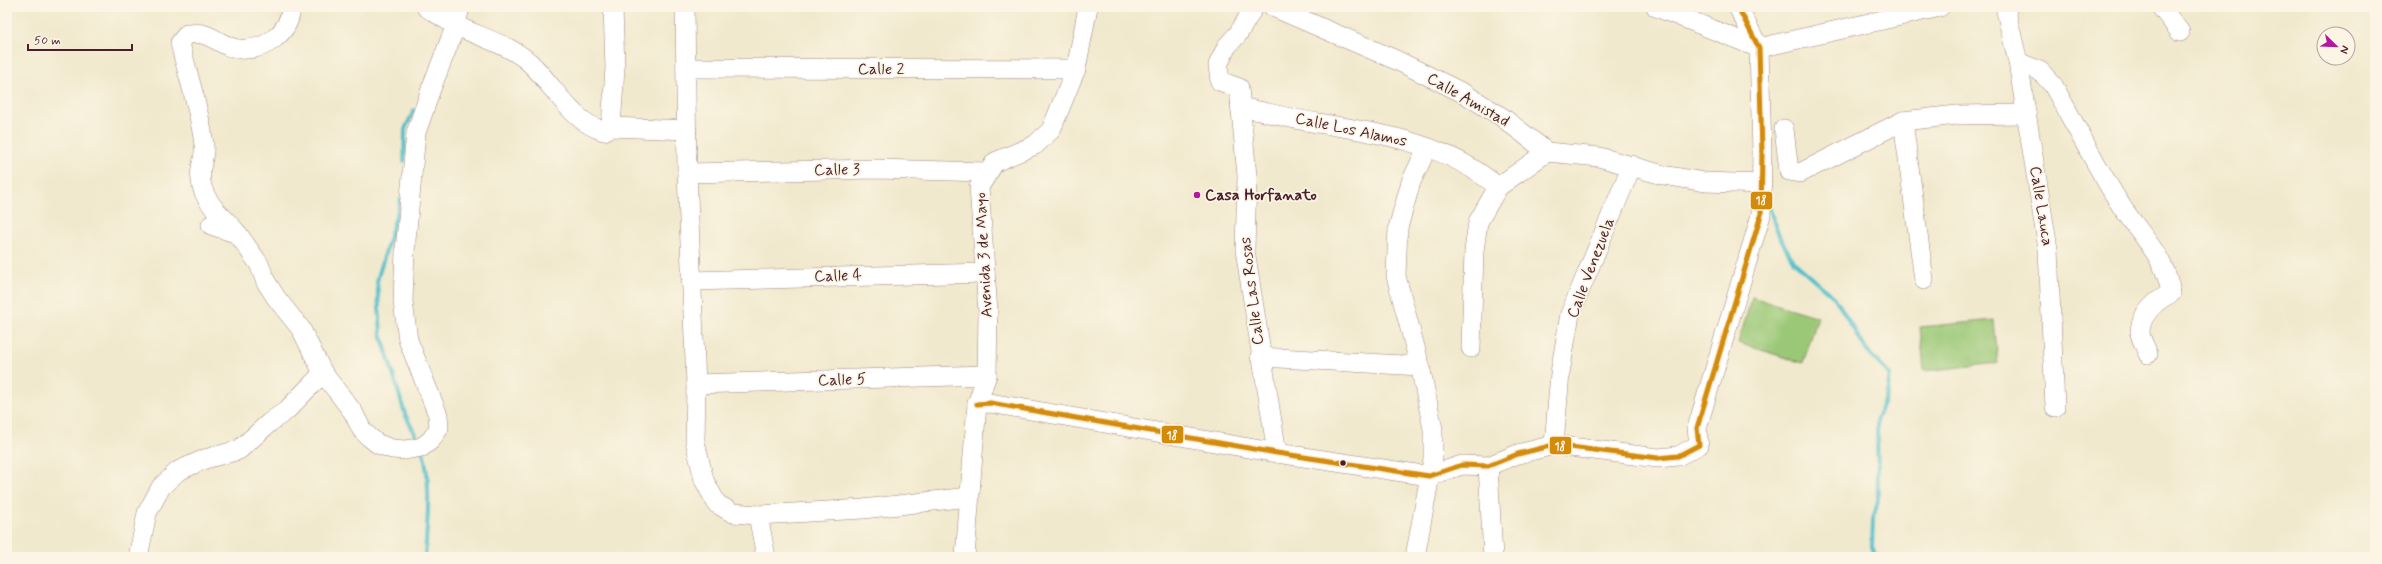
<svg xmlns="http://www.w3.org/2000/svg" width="2382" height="564" font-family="Mynerve,sans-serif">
	<rect width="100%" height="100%" fill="#fcf5e5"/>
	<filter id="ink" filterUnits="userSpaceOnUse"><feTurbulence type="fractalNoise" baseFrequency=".025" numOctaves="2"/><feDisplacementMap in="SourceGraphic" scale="8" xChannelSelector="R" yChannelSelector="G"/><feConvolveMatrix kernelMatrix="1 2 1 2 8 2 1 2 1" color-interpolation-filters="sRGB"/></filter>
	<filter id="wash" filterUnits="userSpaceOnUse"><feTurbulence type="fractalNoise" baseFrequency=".012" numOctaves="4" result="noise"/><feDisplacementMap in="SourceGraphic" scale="16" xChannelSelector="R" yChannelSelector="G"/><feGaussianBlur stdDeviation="0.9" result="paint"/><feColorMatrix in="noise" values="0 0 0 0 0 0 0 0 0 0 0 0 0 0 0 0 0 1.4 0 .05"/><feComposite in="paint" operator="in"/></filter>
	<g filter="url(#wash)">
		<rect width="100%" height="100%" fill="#f1e9cd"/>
		<!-- green -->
		<g fill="#9ac876" stroke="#727450">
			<polygon points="1752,297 1818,317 1803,363 1738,343"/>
			<polygon points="1994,320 1998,363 1924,371 1920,327"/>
		</g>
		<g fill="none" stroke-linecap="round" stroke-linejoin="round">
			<!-- stream -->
			<g stroke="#52bfcb" stroke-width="4">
				<polyline points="404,161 405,129 414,110"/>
				<polyline points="401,199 377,281 381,334 405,414 419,442"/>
				<polyline points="1769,207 1780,238 1794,262 1835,298 1867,351 1890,375 1887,394 1877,418 1878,501 1873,519 1872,547 1878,557"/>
				<path d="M 423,452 C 432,486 427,522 425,557"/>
			</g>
		</g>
	</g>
	<g filter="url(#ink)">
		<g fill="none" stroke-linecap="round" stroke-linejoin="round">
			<defs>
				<g id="minor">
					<path d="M 426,7 C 436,13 447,21 457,26 C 482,38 517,47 535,68 C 556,90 574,123 604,131 L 611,127 L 687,130"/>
					<polyline points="685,7 687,173 696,384 695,441 704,480 717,504 733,513 758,515 863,509 969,497"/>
					<polyline points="1254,7 1238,34 1227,46 1218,65 1220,81 1239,88 1247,176 1245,250 1277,453"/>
					<polyline points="1273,7 1396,60 1465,94 1502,117 1547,152 1599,157 1663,175 1705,182 1762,184"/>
					<polyline points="1656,7 1759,48 1940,7"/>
					<polyline points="2005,7 2018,62 2048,249 2055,407"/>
					<polyline points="2161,7 2180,32"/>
					<path d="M 2018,62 L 2040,71 L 2053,85 C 2076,126 2097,168 2122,207 C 2141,235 2166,258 2171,293 C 2156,301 2140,314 2140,333 C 2141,340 2146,348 2148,354"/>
					<polyline points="686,68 1076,69"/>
					<path d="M 1240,107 C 1266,112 1292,119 1318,123 C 1383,134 1446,143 1498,187"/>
					<polyline points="1903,121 1924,280"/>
					<polyline points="611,127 615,68 613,7"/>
					<polyline points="1784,129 1789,171 1800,173 1903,121 1957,115 2025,114"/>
					<polyline points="687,173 876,169 987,172"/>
					<polyline points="211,225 238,234 259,264 266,282 277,299 301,329 323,373 353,412 362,430 369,437 378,444 392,449 405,450 422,447 431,440 439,428 438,415 408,340 403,301 405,251 416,133 431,89 456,25 460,7"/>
					<path d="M 237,233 C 226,219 209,207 203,190 C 196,167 206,161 204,145 C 200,110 188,77 180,43 L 187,34 C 192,34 198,33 202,34 C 215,37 227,49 240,49 C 265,51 290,33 291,7"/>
					<polyline points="691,281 985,273"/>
					<polyline points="1471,348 1474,251 1478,222 1498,187 1547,152"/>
					<polyline points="1260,357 1420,366 1396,276 1398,228 1411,182 1427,148"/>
					<polyline points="696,384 987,375"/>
					<polyline points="977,404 990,403 1277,453 1429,476 1462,465 1488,466 1518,454 1554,445 1658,458 1678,456 1699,445 1697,428 1761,215 1762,152 1759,48 1738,7"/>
					<polyline points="1554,445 1560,373 1570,314 1632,165"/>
					<polyline points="1488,466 1493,557"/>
					<polyline points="758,515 766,557"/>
					<polyline points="138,557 147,513 161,487 178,471 205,459 239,450 269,423 287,410 323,373"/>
					<polyline points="965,557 977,404 987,375 988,312 979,187 995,162 1035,145 1051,130 1076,69 1088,7"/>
					<polyline points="1415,557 1433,459 1433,429 1420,366"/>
				</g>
			</defs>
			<!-- minor casing -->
			<use href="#minor" stroke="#9e847c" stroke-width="20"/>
			<!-- minor -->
			<use href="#minor" stroke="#fff" stroke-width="19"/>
			<defs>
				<polyline id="bus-1" points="977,404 990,403 1277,453 1429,476 1462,465 1488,466 1518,454 1554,445 1658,458 1678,456 1699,445 1697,428 1761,215 1762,152 1759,48 1738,7"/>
			</defs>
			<!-- bus-1 casing -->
			<use href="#bus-1" stroke="#fcf5e5" stroke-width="8"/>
			<!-- bus-1 -->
			<use href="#bus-1" stroke="#d48b09" stroke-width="5"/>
		</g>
	</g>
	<!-- markers -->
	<circle fill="#b5179e" stroke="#fcf5e5" stroke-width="1.5" cx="1197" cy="195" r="4"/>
	<circle fill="#4a1f2b" stroke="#fcf5e5" stroke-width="1.5" cx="1343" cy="463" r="3.5"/>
	<g text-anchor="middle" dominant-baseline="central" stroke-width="3.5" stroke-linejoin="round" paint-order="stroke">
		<!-- street labels -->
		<g font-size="16" fill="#4a1f2b" stroke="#fcf5e5">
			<text x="881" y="69">Calle 2</text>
			<text transform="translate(1468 100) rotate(30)">Calle Amistad</text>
			<text transform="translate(1351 130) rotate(12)">Calle Los Alamos</text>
			<text transform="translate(837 170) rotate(-1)">Calle 3</text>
			<text transform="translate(2041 206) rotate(81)">Calle Lauca</text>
			<text transform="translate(984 255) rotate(-93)">Avenida 3 de Mayo</text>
			<text transform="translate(1591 268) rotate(-69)">Calle Venezuela</text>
			<text transform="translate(838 276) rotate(-2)">Calle 4</text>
			<text transform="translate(1252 291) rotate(-97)">Calle Las Rosas</text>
			<text transform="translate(842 380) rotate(-2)">Calle 5</text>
		</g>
		<!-- poi labels -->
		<g font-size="16" font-weight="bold" fill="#4a1f2b" stroke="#fcf5e5" text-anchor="start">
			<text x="1205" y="195">Casa Horfanato</text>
		</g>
	</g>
	<g stroke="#fcf5e5" stroke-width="1.5">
		<rect x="1750" y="191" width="23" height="19" rx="4" fill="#d48b09"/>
		<rect x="1161" y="425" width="23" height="19" rx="4" fill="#d48b09"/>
		<rect x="1549" y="436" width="23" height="19" rx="4" fill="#d48b09"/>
	</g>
	<g font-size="11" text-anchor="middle" font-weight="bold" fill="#fff">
		<text x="1761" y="204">18</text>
		<text x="1172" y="439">18</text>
		<text x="1560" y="450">18</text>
	</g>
	<!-- margin -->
	<rect width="2382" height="564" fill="none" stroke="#fcf5e5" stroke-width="24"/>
	<!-- north arrow -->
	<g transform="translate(2336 46) rotate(113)"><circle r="19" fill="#fcf5e5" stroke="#b59f9b"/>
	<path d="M0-3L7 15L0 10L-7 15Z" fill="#b5179e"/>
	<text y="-6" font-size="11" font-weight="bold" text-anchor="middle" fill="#4a1f2b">N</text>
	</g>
	<!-- scale -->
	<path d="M28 44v6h104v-6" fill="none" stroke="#4a1f2b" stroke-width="2"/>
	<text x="34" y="44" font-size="12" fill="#4a1f2b" stroke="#fcf5e5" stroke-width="3" paint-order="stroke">50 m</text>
</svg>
